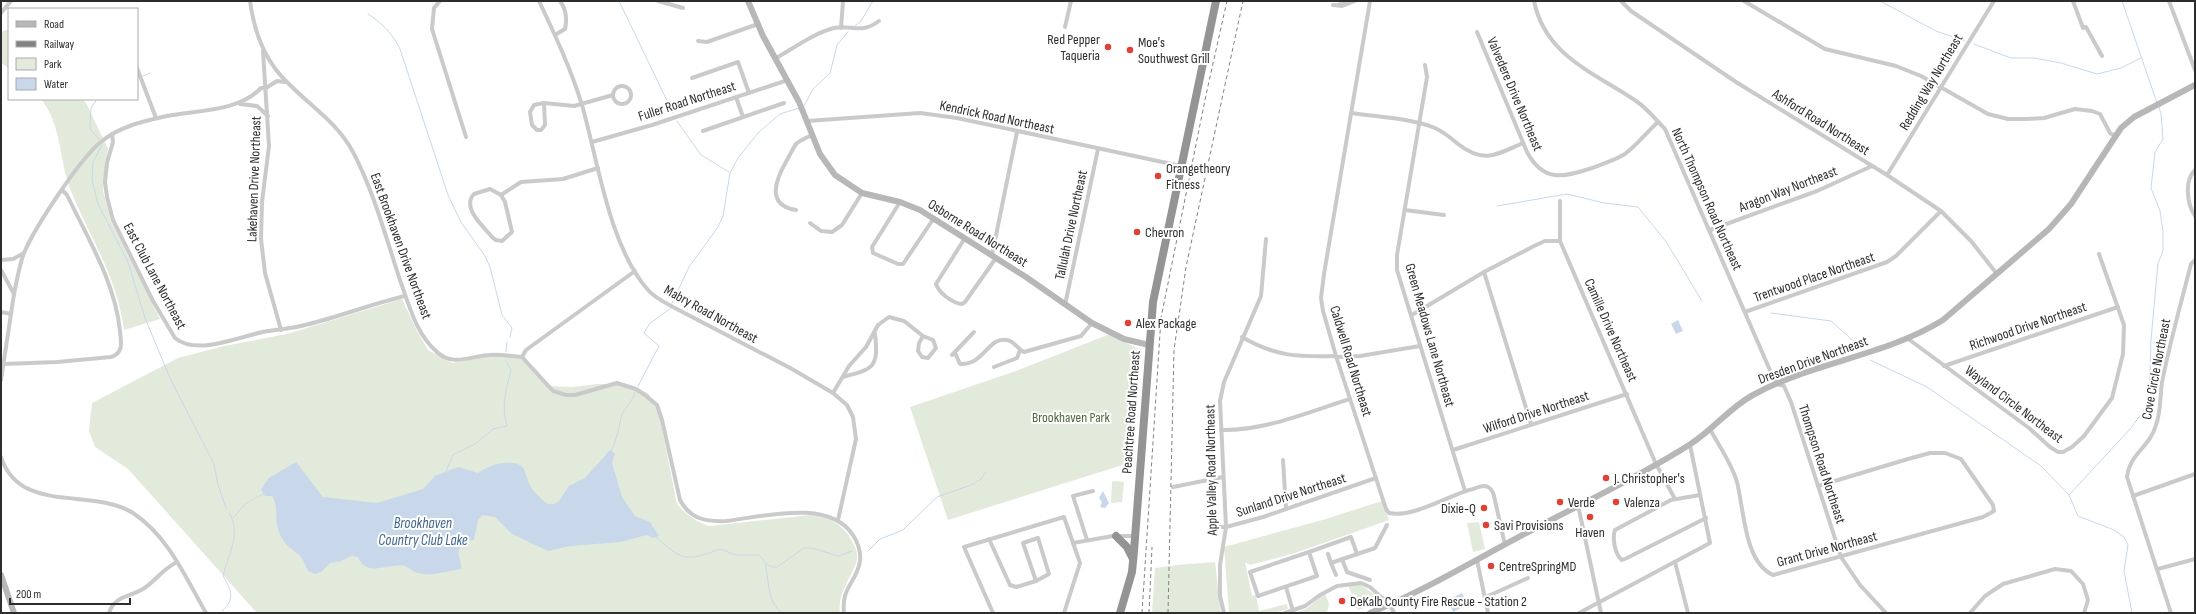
<svg xmlns="http://www.w3.org/2000/svg" width="2196" height="614" font-family="'Sofia Sans Condensed',sans-serif">
	<rect width="100%" height="100%" fill="#fff"/>
	<!-- green -->
	<g fill="#e1eadb">
		<polygon points="9,29 9,68 1,63 1,32"/>
		<path d="M 41,99 L 83,99 L 87,105 L 108,149 L 103,191 L 111,221 L 160,319 L 124,330 C 117,276 91,240 71,191 C 59,161 62,125 41,99 Z"/>
		<path d="M 402,299 L 416,329 L 428,350 L 453,363 L 489,356 L 520,355 L 547,386 L 572,387 L 597,384 L 622,384 L 648,393 L 659,414 L 677,504 C 687,515 695,521 709,526 L 811,515 C 832,517 845,526 854,545 C 857,550 858,558 856,563 C 850,580 837,594 840,613 L 257,613 L 128,469 L 95,447 L 89,431 L 92,403 L 178,358 L 224,346 L 287,334 Z"/>
		<polygon points="1110,334 1138,349 1140,352 1132,462 948,520 910,407 1016,371"/>
		<polygon points="1115,481 1124,482 1122,502 1111,503 1112,482"/>
		<polygon points="1382,501 1389,520 1295,553 1250,565 1245,562 1252,596 1256,595 1259,611 1287,604 1288,609 1273,613 1229,613 1224,547 1326,519"/>
		<polygon points="1479,522 1485,549 1473,552 1467,523"/>
		<polygon points="1215,562 1221,613 1152,613 1155,568 1177,565"/>
		<polygon points="1348,585 1361,585 1381,599 1376,604 1358,610 1355,606 1357,595 1351,593"/>
		<polygon points="1325,593 1329,604 1327,613 1295,613 1306,609"/>
	</g>
	<!-- water -->
	<g fill="#c8d8ea">
		<polygon points="1678,320 1683,331 1676,334 1671,324"/>
		<path d="M 610,450 L 615,454 L 612,463 L 622,497 L 635,516 L 650,522 L 659,536 L 654,538 L 646,535 L 621,542 L 570,546 L 548,551 L 512,534 L 495,517 L 483,515 L 478,520 L 474,540 L 465,541 C 452,556 462,555 461,569 C 448,571 430,577 418,573 C 413,572 409,567 404,566 C 386,563 367,578 358,557 L 351,556 L 341,561 L 330,563 L 321,572 L 315,574 L 308,571 C 306,567 303,558 299,555 C 289,547 282,543 278,529 C 275,519 278,504 272,496 L 265,496 L 261,489 L 269,478 L 296,462 L 323,497 L 377,503 L 423,489 L 435,476 L 458,467 L 478,473 C 487,467 494,464 504,463 C 531,460 522,477 534,491 C 538,496 543,501 548,504 L 554,504 L 559,501 L 569,486 L 585,478 Z"/>
		<polygon points="1103,491 1109,503 1105,508 1100,507 1102,502 1099,498"/>
		<polygon points="1462,593 1467,605 1453,612 1448,600"/>
	</g>
	<g fill="none" stroke-linecap="round" stroke-linejoin="round">
		<!-- stream -->
		<g stroke="#c8d8ea" stroke-width="1">
			<polyline points="619,1 673,113"/>
			<polyline points="1880,1 1936,31 1965,41"/>
			<polyline points="2122,1 2157,103"/>
			<path d="M 368,14 C 382,23 392,33 400,49 L 448,195 L 461,222 L 485,256 L 490,267 L 502,315 L 512,328 L 510,337"/>
			<polyline points="855,26 861,21 873,1"/>
			<polyline points="1974,44 2011,58 2034,58 2061,63 2097,74 2121,68 2141,58"/>
			<polyline points="143,76 150,73"/>
			<polyline points="97,99 91,108 90,129 99,139"/>
			<polyline points="804,106 813,89 830,73 837,45 848,32"/>
			<polyline points="677,121 701,155 729,172"/>
			<polyline points="102,145 93,162 92,180 98,204 128,262 145,318 170,378 214,464 218,485 226,508"/>
			<polyline points="1497,206 1567,194 1604,203 1638,207 1667,243 1702,301"/>
			<polyline points="672,303 689,267 718,227 723,216 730,173 738,158 758,133 780,114 799,108"/>
			<polyline points="1771,313 1831,321 1859,346"/>
			<polyline points="506,352 507,342"/>
			<polyline points="1870,360 1927,387 2041,466 2069,495 2078,516 2114,530 2124,537 2128,545 2124,571 2132,613"/>
			<polyline points="638,386 659,346 644,333 650,323 670,309"/>
			<path d="M 611,452 C 616,441 619,429 621,418 C 623,409 633,402 635,392"/>
			<path d="M 446,471 L 453,455 L 475,444 L 493,429 L 507,426 C 501,405 506,390 511,370 L 506,361"/>
			<polyline points="2069,495 2131,428 2149,403 2151,340 2158,263 2163,251 2163,231 2160,211 2151,188 2155,152 2163,139 2161,114 2159,107"/>
			<polyline points="233,518 245,504 265,493"/>
			<path d="M 655,536 C 682,561 686,562 720,549 L 736,555 L 759,555 L 768,565 L 776,568 L 804,548 L 812,548 L 838,556 L 852,551"/>
			<polyline points="868,551 880,539 903,530 937,497 971,485 981,479 986,472"/>
			<path d="M 765,564 C 770,581 766,601 782,613"/>
			<path d="M 222,613 C 223,608 225,609 227,606 C 235,595 228,585 223,576 C 228,556 242,532 229,513"/>
		</g>
		<!-- street -->
		<g stroke="#cacaca" stroke-width="4">
			<path d="M 250,1 C 254,31 265,61 287,82 C 310,106 337,122 353,152 C 374,192 386,238 400,280 C 409,305 416,334 437,352 C 453,367 471,356 489,355 C 500,354 511,356 522,357 L 553,391 L 566,395 L 575,395 L 617,383 L 636,389 L 645,395 L 657,405 L 662,420 L 680,500 C 690,519 706,522 726,521 C 763,517 828,498 853,535 C 858,543 861,552 860,561 C 857,582 841,587 844,613"/>
			<polyline points="440,1 434,8 432,29 466,137"/>
			<path d="M 539,1 C 555,35 571,69 582,105 C 598,161 609,246 648,290 C 655,298 664,302 673,307 L 792,369 L 833,393 L 847,405 L 853,417 L 856,439 L 838,520"/>
			<polyline points="658,1 683,8"/>
			<path d="M 1370,1 L 1324,274 L 1321,298 L 1323,311 L 1336,356 L 1386,509 L 1389,513 C 1412,518 1446,497 1469,490 C 1474,489 1480,486 1484,486 C 1490,486 1493,492 1494,496 L 1505,545"/>
			<path d="M 1534,1 C 1545,56 1595,73 1636,101 C 1648,109 1655,119 1665,129 L 1776,384 L 1784,386 L 1791,402 L 1841,557 L 1860,585 L 1886,613"/>
			<polyline points="1621,1 1631,11 1736,82 1887,175 1941,211 1971,241 1997,274"/>
			<polyline points="1744,1 1825,49 1896,66 1921,76 1988,114 2008,119 2027,119 2044,118 2075,109 2092,111 2100,114 2110,133 2115,136"/>
			<polyline points="2073,1 2083,28 2086,27 2102,56"/>
			<polyline points="2169,1 2195,70"/>
			<polyline points="1333,5 1342,6 1355,1"/>
			<polyline points="1338,5 1347,1"/>
			<polyline points="1,13 11,1"/>
			<polyline points="1065,27 1071,1"/>
			<polyline points="841,28 843,1"/>
			<path d="M 1477,32 L 1527,152 C 1543,182 1563,178 1592,168 C 1603,164 1615,160 1625,154 C 1637,145 1647,132 1658,122"/>
			<path d="M 555,35 L 565,29 C 567,20 566,9 560,1"/>
			<polyline points="698,41 707,42 758,24"/>
			<polyline points="263,51 269,146 262,202 261,239 265,273 281,330"/>
			<path d="M 776,58 C 794,48 814,33 834,28 C 852,24 860,35 879,21"/>
			<polyline points="1425,65 1427,77 1397,255 1397,270 1465,491"/>
			<polyline points="137,68 156,118"/>
			<polyline points="692,78 738,62 749,93"/>
			<circle cx="622" cy="95" r="9"/>
			<polyline points="266,88 277,81 285,82"/>
			<polyline points="736,97 743,117"/>
			<polygon points="544,103 545,125 541,130 537,130 532,125 530,112 534,105"/>
			<polyline points="544,103 574,106 613,95"/>
			<polyline points="240,104 257,106 268,116"/>
			<path d="M 1351,113 C 1378,117 1410,118 1435,128 C 1444,132 1451,138 1458,144 C 1484,164 1496,155 1523,143"/>
			<polyline points="807,121 920,113 957,118 1181,166"/>
			<polyline points="703,131 784,103"/>
			<path d="M 112,134 L 113,142 L 107,163 L 105,182 L 107,197 L 113,220 L 153,301 L 175,338 C 197,356 238,337 263,332 C 277,329 291,329 305,325 C 339,317 371,304 405,296"/>
			<polyline points="592,142 652,125 788,80"/>
			<path d="M 2195,170 C 2184,181 2187,204 2195,216"/>
			<polyline points="1887,175 1994,1"/>
			<path d="M 490,189 L 501,195 L 505,202 L 512,232 L 502,241 L 496,240 L 493,238 C 484,227 461,208 474,194 Z"/>
			<polyline points="501,195 521,182 563,179 598,168"/>
			<polyline points="1560,201 1560,241 1656,464 1675,499"/>
			<polyline points="900,202 872,247 873,253 898,264 903,264 934,218"/>
			<path d="M 796,210 C 765,205 776,179 787,160 C 790,155 793,148 796,144 C 800,140 808,137 812,135"/>
			<polyline points="1405,210 1444,215"/>
			<polyline points="810,223 821,231 832,232 842,225 862,193"/>
			<polyline points="1710,230 1817,191 1872,166"/>
			<path d="M 965,238 L 936,284 C 939,293 952,303 962,304 L 965,302 L 996,258"/>
			<polyline points="992,255 1017,132"/>
			<polyline points="1,260 13,259 24,253"/>
			<polyline points="1,270 14,294 1,380"/>
			<polyline points="1484,272 1531,424"/>
			<path d="M 14,294 C 17,280 19,266 24,253 C 35,227 81,157 102,141 C 121,126 144,121 167,116 C 197,110 238,112 261,88 L 266,88"/>
			<polyline points="1065,305 1098,149"/>
			<polyline points="1,312 11,314"/>
			<polyline points="1745,312 1887,262 1896,256 1941,211"/>
			<polyline points="1412,315 1484,272 1534,246 1545,241 1560,241"/>
			<path d="M 1242,337 C 1276,357 1299,357 1336,356"/>
			<polyline points="1907,338 2029,428 2050,447 2058,452 2063,452 2072,447 2084,436 2112,398 2123,354 2124,325 2099,254"/>
			<path d="M 955,353 L 960,364 C 985,365 988,336 1007,340 C 1014,341 1018,349 1024,352 L 1081,336 L 1092,323"/>
			<polyline points="952,355 974,332"/>
			<polyline points="522,357 526,350 635,271"/>
			<polyline points="1336,357 1360,356 1420,346"/>
			<path d="M 3,364 L 57,362 L 111,357 C 124,353 121,342 120,331 C 115,282 88,239 67,195 L 63,191"/>
			<polyline points="1944,366 2118,307"/>
			<polyline points="994,367 1017,358 1020,350"/>
			<path d="M 843,377 C 873,369 879,368 875,334"/>
			<polyline points="833,393 849,366 866,347 878,325 889,317 904,321 923,336 933,340 936,348 928,358 922,357 918,351 919,343 923,336"/>
			<path d="M 1710,429 C 1719,446 1732,464 1737,482 C 1744,509 1744,562 1773,575 L 1983,517 L 1994,511 L 1993,505 L 1961,459 L 1945,453 L 1930,453 L 1908,459 L 1818,486"/>
			<path d="M 1221,430 C 1265,431 1308,412 1350,399"/>
			<polyline points="1453,450 1627,394"/>
			<path d="M 1,457 C 20,515 92,487 133,513 C 168,536 186,578 206,613"/>
			<polyline points="1283,460 1286,509"/>
			<polyline points="1173,487 1223,477"/>
			<path d="M 1700,495 L 1671,500 L 1615,530 C 1612,538 1615,555 1622,560 L 1627,558 L 1706,518"/>
			<polyline points="2133,496 2195,474"/>
			<polyline points="1578,505 1601,613"/>
			<polyline points="1212,527 1226,527 1263,517 1376,478"/>
			<polygon points="1038,538 1049,574 1036,581 1023,543"/>
			<polyline points="989,539 1010,585 1016,587 1036,581"/>
			<polyline points="1087,540 1073,496 1093,491"/>
			<polyline points="1073,543 1113,536 1136,536"/>
			<polyline points="1309,552 1250,572 1258,596 1317,576 1309,552 1351,537 1357,554"/>
			<polyline points="1328,554 1331,563 1375,548 1387,525"/>
			<polyline points="1342,559 1347,572 1370,580"/>
			<polyline points="1477,560 1488,613"/>
			<polyline points="1675,562 1688,613"/>
			<polyline points="1331,563 1336,575"/>
			<polyline points="2158,569 2195,559"/>
			<polyline points="1286,587 1293,611"/>
			<polyline points="1486,597 1528,578"/>
			<path d="M 109,613 C 114,596 130,597 143,589 C 156,581 160,571 177,562"/>
			<polyline points="993,613 964,547 1064,517 1080,563 1064,613"/>
			<polyline points="1224,613 1220,596 1220,565 1226,527 1220,401 1224,382 1261,296 1266,239"/>
			<polyline points="1285,613 1305,606 1320,595 1337,586 1361,583 1370,587 1390,605 1394,613"/>
			<polyline points="1579,613 1710,543 1690,445"/>
			<polyline points="1970,613 1985,596 2003,584 2055,569 2071,571 2083,584 2088,600 2084,613"/>
			<path d="M 2171,613 L 2127,477 C 2130,453 2150,447 2156,425 C 2161,412 2160,396 2162,382 C 2170,342 2181,303 2191,264 L 2195,260"/>
		</g>
		<!-- secondary -->
		<g stroke="#b7b7b7" stroke-width="6">
			<polyline points="748,1 763,36 799,102 820,154 835,175 862,193 900,202 920,210 1026,277 1092,323 1124,339 1149,345"/>
			<polyline points="1,575 14,613"/>
			<path d="M 1370,613 C 1426,590 1478,558 1532,530 C 1584,502 1639,477 1689,445 C 1712,431 1729,408 1753,395 C 1813,362 1885,356 1943,320 L 2049,229 L 2071,204 L 2121,128 L 2134,117 L 2195,85"/>
		</g>
		<!-- highway -->
		<g stroke="#949494" stroke-width="8">
			<polyline points="1116,536 1127,547 1133,559"/>
			<polyline points="1120,613 1132,572 1134,551 1153,302 1216,1"/>
		</g>
		<!-- rail -->
		<g stroke="#828282" stroke-width="1" stroke-dasharray="4 3" stroke-linecap="butt">
			<polyline points="1142,613 1161,318 1206,95 1227,1"/>
			<polyline points="1149,613 1152,547"/>
			<polyline points="1168,613 1174,350 1186,267 1243,1"/>
		</g>
	</g>
	<!-- markers -->
	<g fill="#de4136" stroke="#fff" stroke-width="1.5">
		<circle cx="1108" cy="47" r="4"/>
		<circle cx="1130" cy="50" r="4"/>
		<circle cx="1158" cy="176" r="4"/>
		<circle cx="1137" cy="232" r="4"/>
		<circle cx="1128" cy="323" r="4"/>
		<circle cx="1606" cy="478" r="4"/>
		<circle cx="1560" cy="502" r="4"/>
		<circle cx="1616" cy="502" r="4"/>
		<circle cx="1484" cy="508" r="4"/>
		<circle cx="1590" cy="517" r="4"/>
		<circle cx="1486" cy="525" r="4"/>
		<circle cx="1491" cy="566" r="4"/>
		<circle cx="1342" cy="601" r="4"/>
	</g>
	<g text-anchor="middle" dominant-baseline="central" stroke-width="4" stroke-linejoin="round" paint-order="stroke">
		<!-- poi labels -->
		<g font-size="14" fill="#2d2d2d" stroke="#fff" text-anchor="start">
			<text x="1100" y="39" text-anchor="end">Red Pepper<tspan x="1100" dy="16">Taqueria</tspan></text>
			<text x="1138" y="42">Moe's<tspan x="1138" dy="16">Southwest Grill</tspan></text>
			<text x="1166" y="168">Orangetheory<tspan x="1166" dy="16">Fitness</tspan></text>
			<text x="1145" y="232">Chevron</text>
			<text x="1136" y="323">Alex Package</text>
			<text x="1614" y="478">J. Christopher's</text>
			<text x="1568" y="502">Verde</text>
			<text x="1624" y="502">Valenza</text>
			<text x="1476" y="508" text-anchor="end">Dixie-Q</text>
			<text x="1494" y="525">Savi Provisions</text>
			<text x="1590" y="532" text-anchor="middle">Haven</text>
			<text x="1499" y="566">CentreSpringMD</text>
			<text x="1350" y="601">DeKalb County Fire Rescue - Station 2</text>
		</g>
		<!-- street labels -->
		<g font-size="14" fill="#2d2d2d" stroke="#fff">
			<text transform="translate(1931 82) rotate(-59)">Redding Way Northeast</text>
			<text transform="translate(1515 94) rotate(67)">Valvedere Drive Northeast</text>
			<text transform="translate(687 101) rotate(-18)">Fuller Road Northeast</text>
			<text transform="translate(997 117) rotate(12)">Kendrick Road Northeast</text>
			<text transform="translate(1821 122) rotate(32)">Ashford Road Northeast</text>
			<text transform="translate(254 179) rotate(-88)">Lakehaven Drive Northeast</text>
			<text transform="translate(1788 189) rotate(-21)">Aragon Way Northeast</text>
			<text transform="translate(1707 199) rotate(66)">North Thompson Road Northeast</text>
			<text transform="translate(1071 225) rotate(-78)">Tallulah Drive Northeast</text>
			<text transform="translate(978 233) rotate(32)">Osborne Road Northeast</text>
			<text transform="translate(401 246) rotate(70)">East Brookhaven Drive Northeast</text>
			<text transform="translate(155 276) rotate(62)">East Club Lane Northeast</text>
			<text transform="translate(1814 277) rotate(-19)">Trentwood Place Northeast</text>
			<text transform="translate(711 314) rotate(29)">Mabry Road Northeast</text>
			<text transform="translate(2028 326) rotate(-19)">Richwood Drive Northeast</text>
			<text transform="translate(1611 330) rotate(66)">Camille Drive Northeast</text>
			<text transform="translate(1430 335) rotate(74)">Green Meadows Lane Northeast</text>
			<text transform="translate(1813 360) rotate(-20)">Dresden Drive Northeast</text>
			<text transform="translate(1351 361) rotate(73)">Caldwell Road Northeast</text>
			<text transform="translate(2156 369) rotate(-79)">Cove Circle Northeast</text>
			<text transform="translate(2014 404) rotate(37)">Wayland Circle Northeast</text>
			<text transform="translate(1131 412) rotate(-86)">Peachtree Road Northeast</text>
			<text transform="translate(1536 412) rotate(-18)">Wilford Drive Northeast</text>
			<text transform="translate(1822 464) rotate(72)">Thompson Road Northeast</text>
			<text transform="translate(1211 470) rotate(-91)">Apple Valley Road Northeast</text>
			<text transform="translate(1291 495) rotate(-18)">Sunland Drive Northeast</text>
			<text transform="translate(1827 549) rotate(-15)">Grant Drive Northeast</text>
		</g>
		<!-- park labels -->
		<g font-size="14" fill="#4b673d" stroke="#fff">
			<text x="1071" y="417">Brookhaven Park</text>
		</g>
		<!-- water labels -->
		<g font-size="15" font-style="italic" fill="#3f648c" stroke="#fff">
			<text x="423" y="523">Brookhaven<tspan x="423" dy="17">Country Club Lake</tspan></text>
		</g>
	</g>
	<!-- border -->
	<rect width="2196" height="614" fill="none" stroke="#2d2d2d" stroke-width="4"/>
	<!-- legend -->
	<rect x="8" y="8" width="130" height="92" fill="#ffffff" stroke="#ababab"/>
	<rect x="16" y="21" width="20" height="6" fill="#b7b7b7" stroke="#ababab"/>
	<text x="44" y="28" font-size="12" fill="#2d2d2d">Road</text>
	<rect x="16" y="41" width="20" height="6" fill="#828282" stroke="#ababab"/>
	<text x="44" y="48" font-size="12" fill="#2d2d2d">Railway</text>
	<rect x="16" y="58" width="20" height="12" fill="#e1eadb" stroke="#ababab"/>
	<text x="44" y="68" font-size="12" fill="#2d2d2d">Park</text>
	<rect x="16" y="78" width="20" height="12" fill="#c8d8ea" stroke="#ababab"/>
	<text x="44" y="88" font-size="12" fill="#2d2d2d">Water</text>
	<!-- scale -->
	<path d="M10 598v6h120v-6" fill="none" stroke="#2d2d2d" stroke-width="2"/>
	<text x="16" y="598" font-size="12" fill="#2d2d2d" stroke="#ffffff" stroke-width="3" paint-order="stroke">200 m</text>
</svg>
